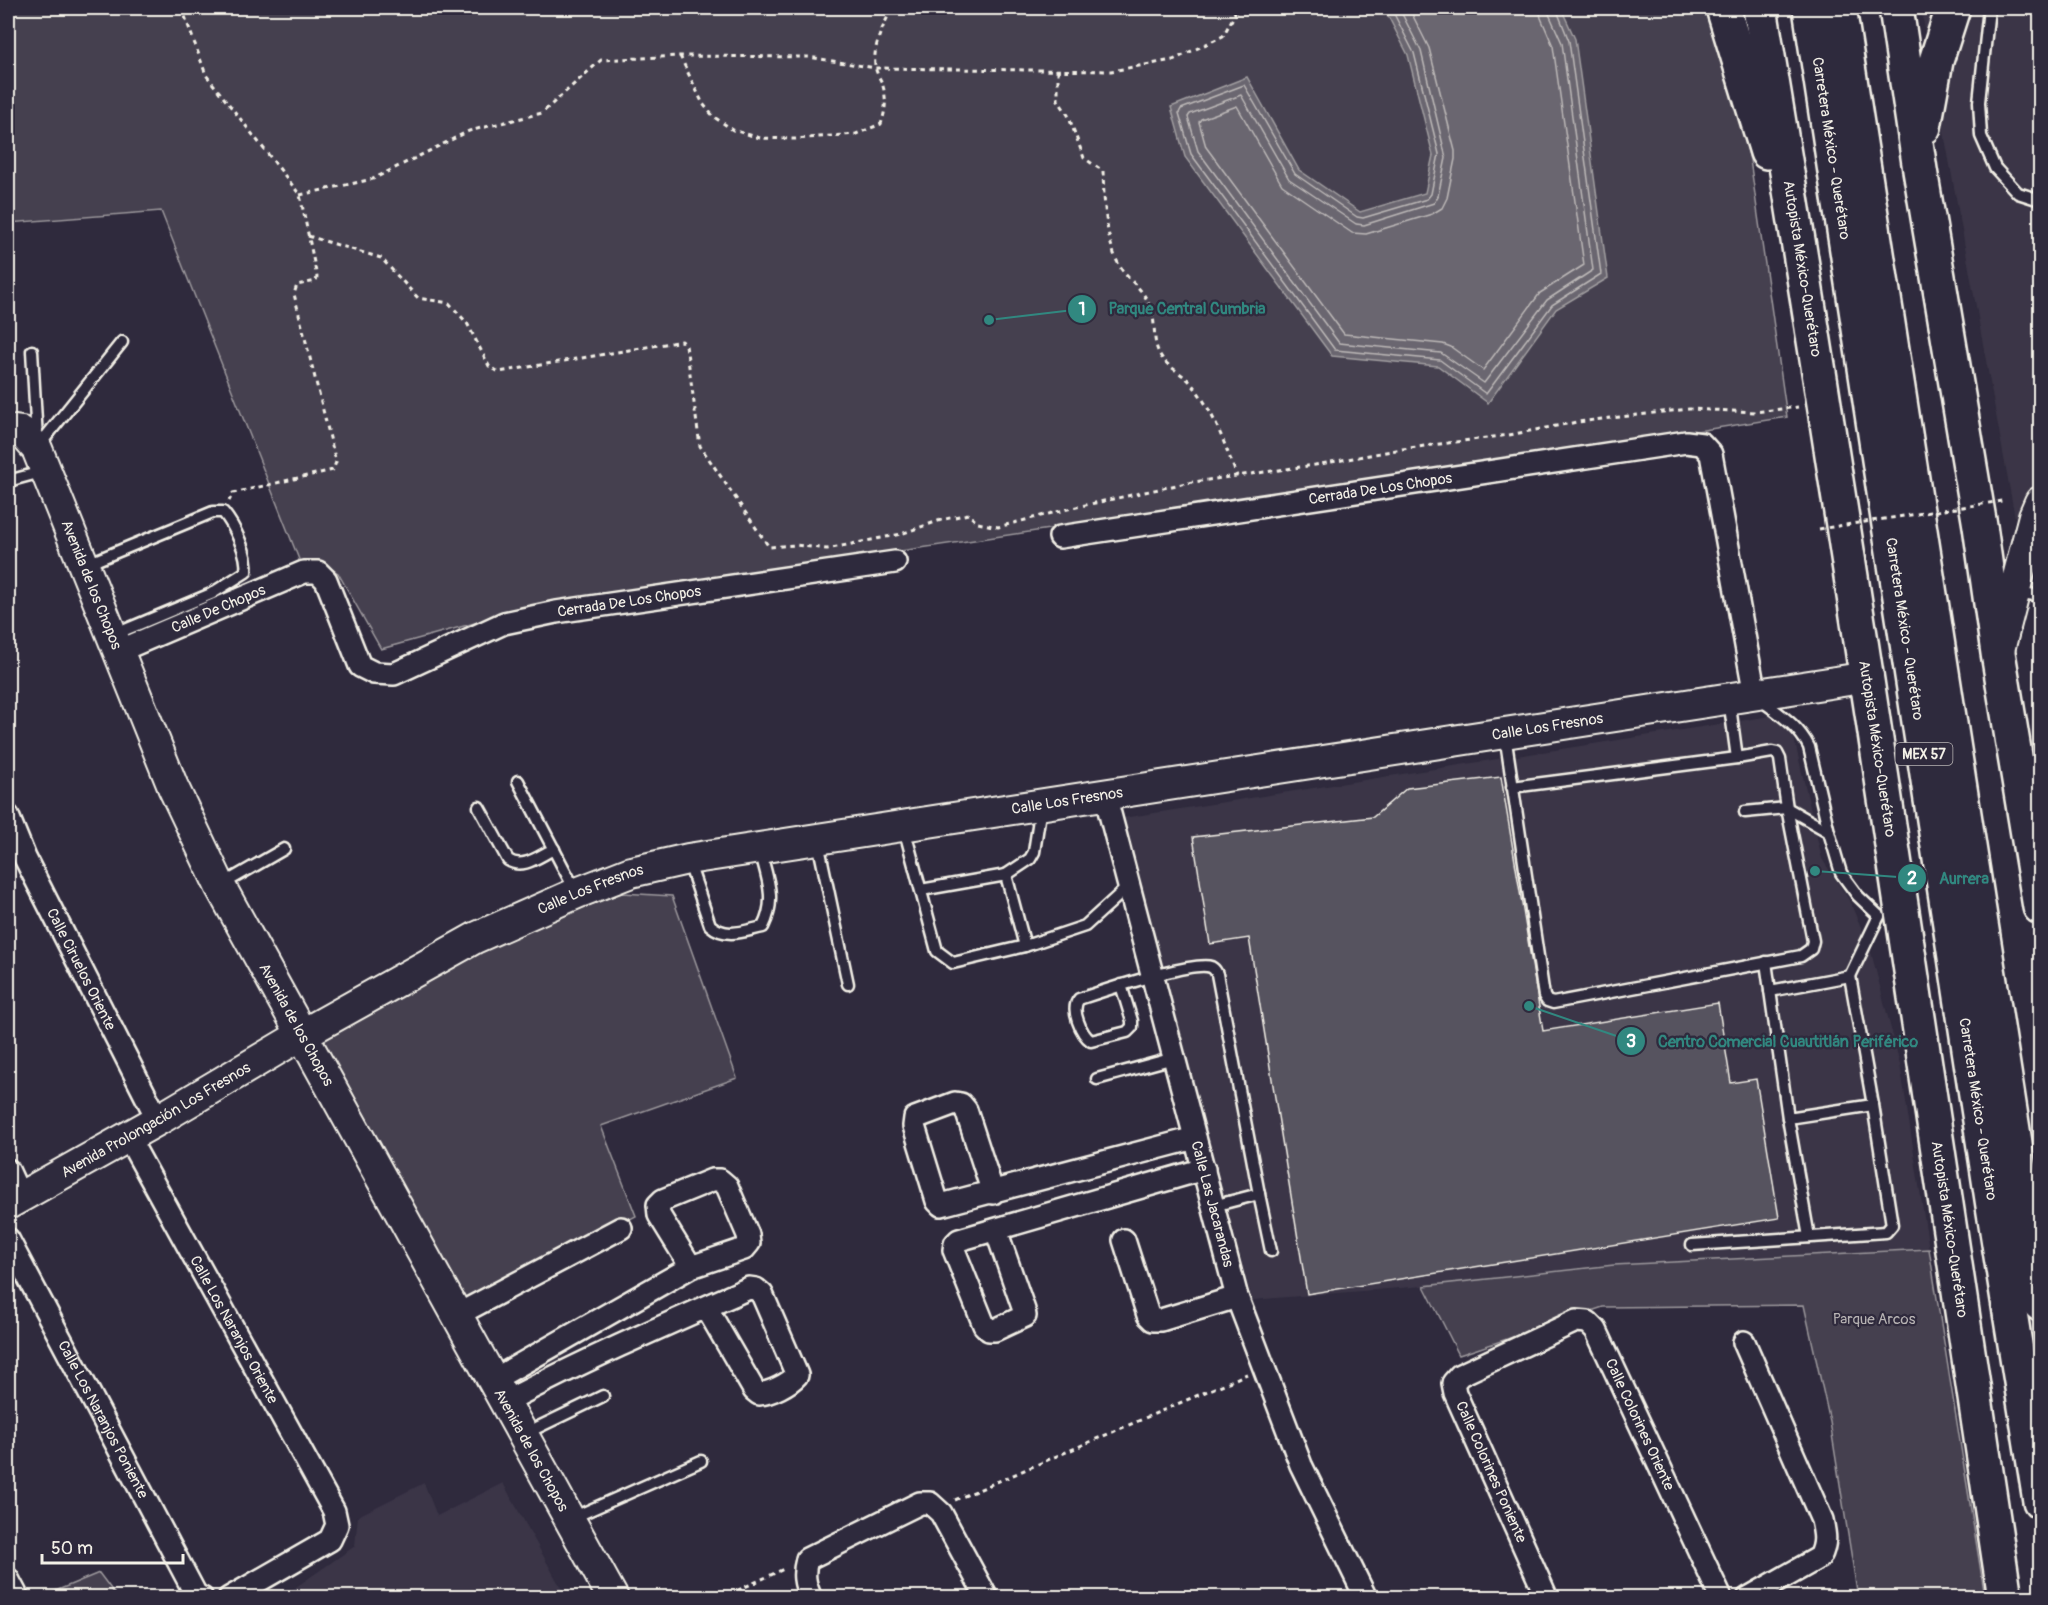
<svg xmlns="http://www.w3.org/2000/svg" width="2048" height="1605" font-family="Pangolin,sans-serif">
	<rect width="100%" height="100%" fill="#2f2a3d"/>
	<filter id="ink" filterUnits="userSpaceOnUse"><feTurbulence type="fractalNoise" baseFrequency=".0167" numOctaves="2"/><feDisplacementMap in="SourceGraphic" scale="12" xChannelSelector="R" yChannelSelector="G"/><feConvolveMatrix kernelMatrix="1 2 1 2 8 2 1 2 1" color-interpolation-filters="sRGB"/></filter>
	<g filter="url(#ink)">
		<!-- built -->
		<g fill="#3b3647">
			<polygon points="1921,8 2040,8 2040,653"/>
			<polygon points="1771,716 1783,723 1793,734 1822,859 1849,900 1870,948 1900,1064 1929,1249 1614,1265 1424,1286 1252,1300 1123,818"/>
			<polygon points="424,1483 437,1516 503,1483 566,1597 287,1597 286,1594 355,1546 358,1516"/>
		</g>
		<!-- green -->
		<g fill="#454050" stroke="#9c989c" stroke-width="1.5">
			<polygon points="8,8 1704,8 1732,89 1750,160 1787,417 1414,475 543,604 381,649 338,573 318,560 300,562 161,211 8,223"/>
			<polygon points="622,893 672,896 737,1078 601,1126 636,1216 467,1305 317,1032 479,947"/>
			<polygon points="1929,1249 1985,1597 1858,1597 1830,1422 1804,1305 1603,1307 1459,1355 1424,1286 1614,1265"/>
			<polygon points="99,1573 117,1597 41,1597"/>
		</g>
		<!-- water -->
		<polygon fill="#6a6670" stroke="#a19ea0" stroke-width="1.5" points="1384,8 1561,8 1575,39 1608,278 1556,309 1488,403 1438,366 1332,356 1185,157 1171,107 1247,77 1299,170 1360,212 1425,193 1433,155 1408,55"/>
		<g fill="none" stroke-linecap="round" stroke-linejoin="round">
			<!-- shore -->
			<g stroke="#bdb9b8" stroke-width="1.5">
				<polyline points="1391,8 1414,53 1439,154 1431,194 1427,199 1363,218 1357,217 1295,174 1244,85 1181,109 1179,113 1191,154 1335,350 1440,360 1486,394 1552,305 1601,274 1569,41 1556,8"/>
				<polyline points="1399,8 1421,51 1446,158 1438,196 1434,203 1364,225 1356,224 1289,179 1241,95 1190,114 1188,117 1198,151 1339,343 1441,353 1484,383 1547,300 1593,270 1562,43 1549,14 1548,8"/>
				<polyline points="1409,8 1429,48 1455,151 1455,159 1447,198 1442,208 1432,214 1366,234 1352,233 1282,185 1237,106 1201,119 1199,122 1206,147 1344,334 1443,344 1451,347 1483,370 1540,293 1584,265 1553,46 1541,18 1539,8"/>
			</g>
		</g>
		<!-- building -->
		<polygon fill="#56525f" stroke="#f4f1e8" stroke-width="1.5" points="1501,777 1543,1031 1718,1003 1731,1083 1756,1079 1779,1218 1307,1294 1249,938 1210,944 1193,837 1373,817 1407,788"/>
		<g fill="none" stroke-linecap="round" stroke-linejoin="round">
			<defs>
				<g id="lane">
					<polyline points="1989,8 1979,102 1981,136 1995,168 2018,193 2040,200"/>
					<polyline points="32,351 37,439"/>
					<polyline points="37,448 122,342"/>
					<polyline points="8,481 45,471"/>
					<path d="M 85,565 L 213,512 L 223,512 C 234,525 249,555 246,572 L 211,594 L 113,635"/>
					<polyline points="2017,592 2040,596"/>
					<polyline points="1729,699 1737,758"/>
					<path d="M 1760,699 C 1779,714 1798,725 1809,747 L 1829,832 L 1841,873 L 1858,896 L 1879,916"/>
					<polyline points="1505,735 1544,996 1547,1001 1553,1003 1801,956 1811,949 1813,941 1787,808 1780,759 1777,753 1772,752 1737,758 1512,787"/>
					<polyline points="518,781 576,892"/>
					<path d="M 479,807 L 508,860 C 523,870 539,856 554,849"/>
					<polyline points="1745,812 1787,808 1829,832"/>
					<polyline points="904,828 937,951 953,963 1025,946 1006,875 921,890"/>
					<polyline points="818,842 848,984"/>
					<path d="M 688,860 L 710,925 C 726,939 744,931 763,927 C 777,899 767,878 760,850"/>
					<polyline points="1006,875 1030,859 1034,852 1041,806"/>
					<polyline points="223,884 284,849"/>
					<polyline points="1025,946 1085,926 1129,886"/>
					<polyline points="1766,962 1788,1118 1809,1237"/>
					<path d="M 1121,985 L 1132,1021 L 1132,1027 L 1127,1032 L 1091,1041 C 1081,1034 1070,1009 1079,999 C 1100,992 1194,960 1211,967 C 1215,969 1215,970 1217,974 L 1259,1194 L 1213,1206"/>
					<polyline points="1770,991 1850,976 1879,916"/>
					<polyline points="1097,1079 1174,1058"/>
					<polyline points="1788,1118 1873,1105"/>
					<polyline points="1259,1194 1271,1251"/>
					<polyline points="1692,1245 1886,1232 1892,1225 1873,1105 1850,976"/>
					<polyline points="524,1434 603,1396"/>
					<polyline points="572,1518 701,1461"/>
				</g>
				<g id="street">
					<path id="s1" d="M 1060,537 L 1686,442 L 1702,444 L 1711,454 L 1755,695"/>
					<path id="s2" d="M 119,651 L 304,572 L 318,572 L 326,580 L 360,666 L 374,673 L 394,674 L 504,623 L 556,612 L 895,562"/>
					<path id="s3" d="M 1105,795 L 1237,1297 L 1301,1465 L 1366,1598"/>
					<path id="s4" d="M 8,816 L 25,858 L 158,1120"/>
					<path id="s5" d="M 128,1137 L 334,1511 L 337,1525 L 330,1540 L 229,1598"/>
					<polyline points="8,1170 20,1196"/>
					<polyline points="993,1193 966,1110 961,1104 955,1103 915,1118 914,1126 937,1201 941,1205 1195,1138"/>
					<polyline points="996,1230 1024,1310 1025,1316 995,1330 989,1330 984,1325 954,1250 955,1244 959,1240 1204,1169"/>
					<path id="s6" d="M 8,1239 L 196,1595 L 202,1598"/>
					<polyline points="1124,1240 1148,1315 1153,1320 1161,1320 1237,1297"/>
					<polyline points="457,1315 621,1228"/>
					<path d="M 1744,1342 L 1822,1520 C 1825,1534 1827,1543 1820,1557 L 1748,1598"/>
					<polyline points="493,1380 691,1267 744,1249 749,1243 748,1235 727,1186 720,1180 712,1180 663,1200 658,1205 659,1215 691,1267"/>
					<path d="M 505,1402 C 584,1360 667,1324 749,1288 L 756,1289 L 762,1294 L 797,1375 C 789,1384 771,1393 759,1394 L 754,1390 L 706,1307"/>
					<polyline points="8,1579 18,1598"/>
					<path d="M 811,1598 C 804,1583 803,1574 807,1559 L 920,1503 L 930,1503 L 941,1513 L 987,1598"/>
					<path id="s7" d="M 1547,1598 L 1455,1393 L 1453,1383 L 1460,1375 L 1576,1321 L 1588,1322 L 1596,1330 L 1721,1598"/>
				</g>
				<g id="secondary">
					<path id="s8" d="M 8,430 L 22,432 L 37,449 L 173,787 L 220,886 L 613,1598"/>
					<polyline points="1999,650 2034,516 2040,502"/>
					<path id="s9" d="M 8,1204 L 158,1120 L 303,1034 L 475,938 L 577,893 L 631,872 L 688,859 L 1868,677"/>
				</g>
				<g id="primary">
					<polyline points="1723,8 1767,152"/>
					<path id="s10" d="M 1760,8 C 1848,536 1925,1067 2005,1598"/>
					<polyline points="1896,8 1920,170 1980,526 1998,653 2040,907"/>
					<polyline points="1924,127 1936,61 1953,8"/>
				</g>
				<g id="highway">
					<path id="s11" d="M 1810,8 L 1993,1206 L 2040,1501"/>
					<polyline points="1839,8 2040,1304"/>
				</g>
			</defs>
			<!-- lane casing -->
			<use href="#lane" stroke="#f4f1e8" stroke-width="15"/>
			<!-- street casing -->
			<use href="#street" stroke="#f4f1e8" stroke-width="26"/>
			<!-- secondary casing -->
			<use href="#secondary" stroke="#f4f1e8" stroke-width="34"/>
			<!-- primary casing -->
			<use href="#primary" stroke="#f4f1e8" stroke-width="38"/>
			<!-- highway casing -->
			<use href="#highway" stroke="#f4f1e8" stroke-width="38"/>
			<!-- path -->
			<g stroke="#f4f1e8" stroke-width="3" stroke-dasharray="4.5 4.5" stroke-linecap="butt">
				<polyline points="182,8 206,75 300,195 317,277 316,281 297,285 294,294 336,462 333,470 233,493 229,501"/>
				<path d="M 680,56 L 703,104 L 714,117 L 733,130 L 760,138 L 795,139 L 856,134 L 881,124 C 886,110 887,98 882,83 C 879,77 876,72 875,66 C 873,44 883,27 892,8"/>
				<path d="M 1058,70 L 1058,100 L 1068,115 L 1084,158 L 1103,171 C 1104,199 1105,239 1119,265 C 1128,282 1143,286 1151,309 C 1157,326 1151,343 1162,358 C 1169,368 1182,373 1190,382 C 1213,409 1224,443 1237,476"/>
				<polyline points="300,195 373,179 469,131 542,113 601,60 680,56 809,57 875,68 1111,71 1173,60 1223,36 1235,14 1234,8"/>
				<polyline points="308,236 381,258 418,298 449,303 467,323 489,366 499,372 682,341 686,345 700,446 769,547 795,545 827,549 901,534 941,520 968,514 978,523 998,527 1072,508 1186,483 1315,465 1402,449 1509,435 1577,422 1689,409 1755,412 1798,407"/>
				<polyline points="955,1500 1247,1374"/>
				<polyline points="721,1598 786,1568"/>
			</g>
			<!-- lane -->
			<use href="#lane" stroke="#2f2a3d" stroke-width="10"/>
			<!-- street -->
			<use href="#street" stroke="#2f2a3d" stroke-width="21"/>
			<!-- secondary -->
			<use href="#secondary" stroke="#2f2a3d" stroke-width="30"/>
			<!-- primary -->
			<use href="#primary" stroke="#2f2a3d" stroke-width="33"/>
			<!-- highway -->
			<use href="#highway" stroke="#2f2a3d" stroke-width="33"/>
			<!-- path-bridge -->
			<polyline stroke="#f4f1e8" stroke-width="3" stroke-dasharray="4.5 4.5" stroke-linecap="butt" points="1819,529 2002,501"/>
		</g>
	</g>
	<g text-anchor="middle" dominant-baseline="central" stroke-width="4.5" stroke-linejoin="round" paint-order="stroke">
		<!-- shield labels -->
		<rect fill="#2f2a3d" stroke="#b9b5b5" stroke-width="1.5" x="1895.5" y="743" width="57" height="22" rx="4.5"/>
		<g font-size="14" font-weight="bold" fill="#f4f1e8">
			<text x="1924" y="754">MEX 57</text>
		</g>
		<!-- street labels -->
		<g font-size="15" fill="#f4f1e8" stroke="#2f2a3d">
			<text stroke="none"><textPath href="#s11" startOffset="142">Carretera México - Querétaro</textPath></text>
			<text stroke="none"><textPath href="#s10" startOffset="264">Autopista México-Querétaro</textPath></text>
			<text stroke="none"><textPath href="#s1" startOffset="324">Cerrada De Los Chopos</textPath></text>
			<text stroke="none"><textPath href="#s8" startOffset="183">Avenida de los Chopos</textPath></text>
			<text stroke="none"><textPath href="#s2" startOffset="603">Cerrada De Los Chopos</textPath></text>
			<text stroke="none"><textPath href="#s2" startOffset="108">Calle De Chopos</textPath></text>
			<text stroke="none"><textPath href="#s11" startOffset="628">Carretera México - Querétaro</textPath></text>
			<text stroke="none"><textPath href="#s9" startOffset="1635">Calle Los Fresnos</textPath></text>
			<text stroke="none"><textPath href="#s10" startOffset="750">Autopista México-Querétaro</textPath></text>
			<text stroke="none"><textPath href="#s9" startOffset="1149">Calle Los Fresnos</textPath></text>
			<text stroke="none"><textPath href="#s9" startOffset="663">Calle Los Fresnos</textPath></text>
			<text stroke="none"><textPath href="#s4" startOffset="170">Calle Ciruelos Oriente</textPath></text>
			<text stroke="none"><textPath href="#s8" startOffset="669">Avenida de los Chopos</textPath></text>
			<text stroke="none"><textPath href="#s11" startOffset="1114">Carretera México - Querétaro</textPath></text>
			<text stroke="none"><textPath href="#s9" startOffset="170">Avenida Prolongación Los Fresnos</textPath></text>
			<text stroke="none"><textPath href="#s3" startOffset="423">Calle Las Jacarandas</textPath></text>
			<text stroke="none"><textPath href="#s10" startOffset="1236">Autopista México-Querétaro</textPath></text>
			<text stroke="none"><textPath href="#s5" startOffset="220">Calle Los Naranjos Oriente</textPath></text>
			<text stroke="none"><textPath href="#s6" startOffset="204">Calle Los Naranjos Poniente</textPath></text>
			<text stroke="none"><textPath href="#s7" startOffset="501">Calle Colorines Oriente</textPath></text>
			<text stroke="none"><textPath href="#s8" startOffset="1155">Avenida de los Chopos</textPath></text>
			<text transform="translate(1491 1472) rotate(66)">Calle Colorines Poniente</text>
		</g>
		<!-- park labels -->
		<g font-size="15" fill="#b7b3b3" stroke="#2f2a3d">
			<text x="1874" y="1319">Parque Arcos</text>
		</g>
	</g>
	<!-- callouts -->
	<path fill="none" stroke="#318880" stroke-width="2" d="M989 320L1082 309M1815 871L1912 878M1529 1006L1631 1041"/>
	<g fill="#318880" stroke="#2f2a3d" stroke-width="2">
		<circle cx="989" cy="320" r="6"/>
		<circle cx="1815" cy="871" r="6"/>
		<circle cx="1529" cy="1006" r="6"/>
		<circle cx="1082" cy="309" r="15"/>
		<circle cx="1912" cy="878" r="15"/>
		<circle cx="1631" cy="1041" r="15"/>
	</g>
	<g font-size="18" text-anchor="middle" font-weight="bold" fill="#fff">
		<text x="1082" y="315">1</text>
		<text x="1912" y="884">2</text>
		<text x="1631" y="1047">3</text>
	</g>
	<g font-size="16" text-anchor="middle" font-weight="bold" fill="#318880" stroke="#2f2a3d" stroke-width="4.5" stroke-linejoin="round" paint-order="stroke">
		<text x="1187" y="314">Parque Central Cumbria</text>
		<text x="1964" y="884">Aurrera</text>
		<text x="1788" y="1047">Centro Comercial Cuautitlán Periférico</text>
	</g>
	<!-- margin -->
	<rect width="2048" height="1605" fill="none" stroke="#2f2a3d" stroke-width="30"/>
	<rect x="15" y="15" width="2018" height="1575" fill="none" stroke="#f4f1e8" stroke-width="2" filter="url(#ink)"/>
	<!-- scale -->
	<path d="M42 1554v9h141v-9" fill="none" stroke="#f4f1e8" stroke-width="3"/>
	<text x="51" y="1554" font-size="18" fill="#f4f1e8" stroke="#2f2a3d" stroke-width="4.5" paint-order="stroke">50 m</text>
</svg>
